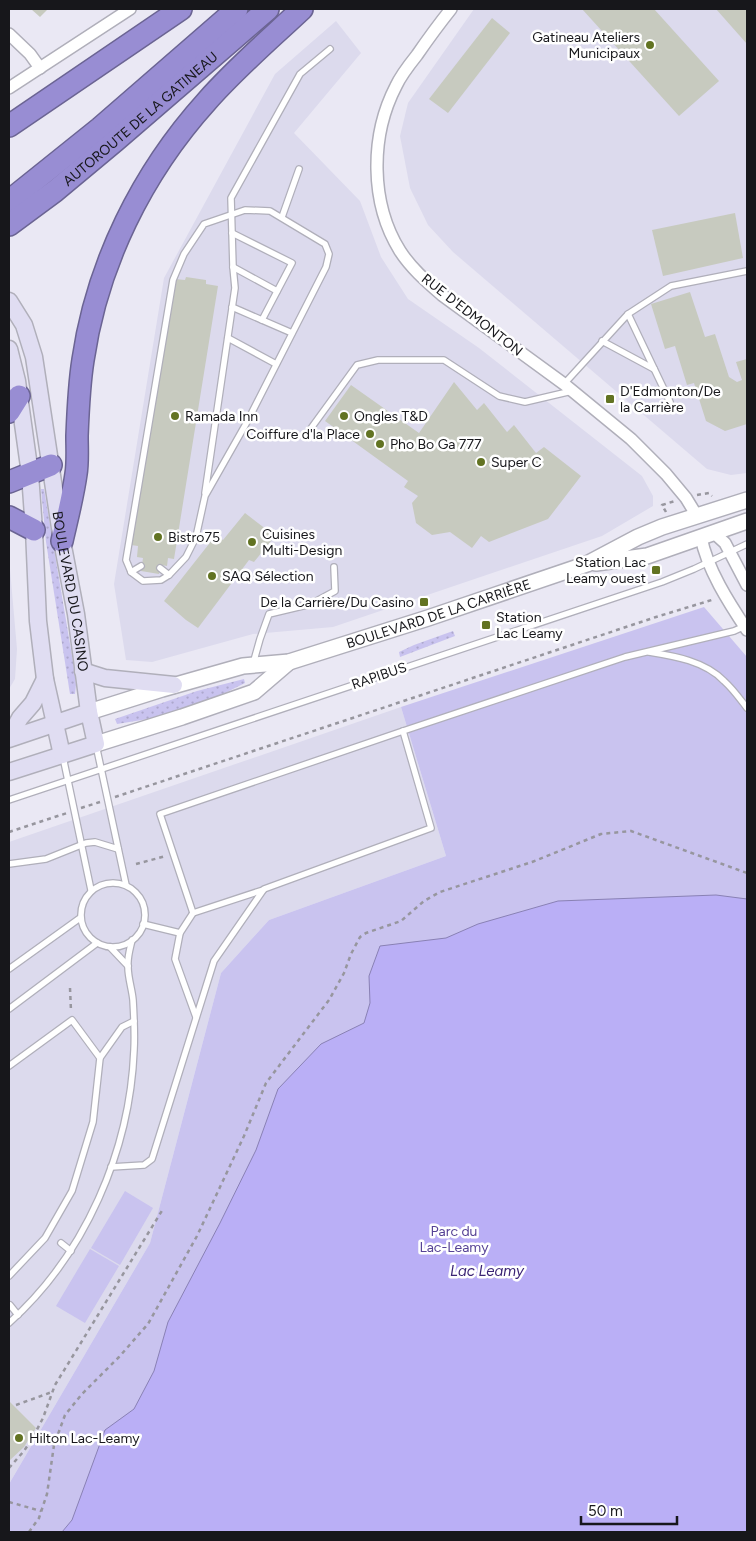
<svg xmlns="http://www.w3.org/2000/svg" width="756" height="1541" font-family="Figtree,sans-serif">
	<defs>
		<pattern id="grass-dots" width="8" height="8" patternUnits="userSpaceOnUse" patternTransform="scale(1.25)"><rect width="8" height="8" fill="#c9c3ef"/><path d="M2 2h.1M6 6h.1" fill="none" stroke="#aca7cc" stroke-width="1.8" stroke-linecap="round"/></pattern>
	</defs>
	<rect width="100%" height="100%" fill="#eae8f4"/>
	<!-- built -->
	<g fill="#dcdaed">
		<polygon points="474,9 747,9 747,473 731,475 707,469 453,252 428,225 410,188 400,136 408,103"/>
		<polygon points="336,21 361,53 294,133 360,201 381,257 408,299 479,348 642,476 653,496 653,506 602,536 333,627 253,634 152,662 126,660 114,584 164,278 275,74"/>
		<polygon points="9,558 17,649 15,679 9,689"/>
		<polygon points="401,707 446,856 269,920 221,973 150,1243 9,1484 9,842"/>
	</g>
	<!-- grass -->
	<g fill="url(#grass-dots)">
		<polygon points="41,489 44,489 74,668 76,685 75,694 70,694 46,542"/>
		<polygon points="453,631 455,636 400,657 399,652 414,645"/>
		<polygon points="244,679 245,683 219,696 171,712 148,719 117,724 115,719 197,691"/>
	</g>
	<!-- park -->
	<g fill="#c9c3ef">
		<polygon points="704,607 747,657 747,1532 9,1532 9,1484 150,1243 221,973 269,920 446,856 401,707"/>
		<polygon points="125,1191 153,1208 120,1265 91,1248"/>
		<polygon points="90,1249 119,1266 85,1323 56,1306"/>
	</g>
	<!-- water -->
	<polygon fill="#baaff6" stroke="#8981b4" points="716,895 747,899 747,1532 62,1532 72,1520 105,1430 134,1409 154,1371 168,1322 220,1223 256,1150 278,1089 321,1044 364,1023 370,1003 369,976 380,946 446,938 478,924 558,901"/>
	<!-- building -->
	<g fill="#c7cabf">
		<polygon points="31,9 48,9 40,17"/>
		<polygon points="582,9 654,9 719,81 679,116"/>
		<polygon points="716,9 747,9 747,44"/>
		<polygon points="492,18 510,33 448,113 429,99"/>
		<polygon points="735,213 743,258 663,276 652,230"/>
		<polygon points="186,277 206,280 206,284 218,286 174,559 168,558 167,566 161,565 159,574 141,571 143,558 137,557 138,546 131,545 175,279 185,280"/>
		<polygon points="690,292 705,337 715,334 729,377 737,382 742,380 736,362 747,359 747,424 725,431 706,421 694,383 687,385 675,346 665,349 651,304"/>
		<polygon points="454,382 477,410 484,403 507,432 514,425 536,453 544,447 581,476 548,519 489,542 481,536 472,548 450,532 432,535 416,523 412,503 418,496 404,487 408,481 325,421 351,385 419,433"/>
		<polygon points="245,513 275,536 254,562 249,560 198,628 186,620 164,601 216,535 223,540"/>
		<polygon points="9,1401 36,1428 24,1447 9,1461"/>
	</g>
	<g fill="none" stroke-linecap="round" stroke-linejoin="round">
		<defs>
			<g id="service">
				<polygon points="245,210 270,211 325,244 329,254 326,267 247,422 205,496 196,537 186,557 169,575 161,580 143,581 131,572 126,560 173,280 184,254 204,224"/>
				<polyline points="282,217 299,169"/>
				<polyline points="232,233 292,263 262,320"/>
				<polyline points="233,267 277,291"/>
				<polyline points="232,307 292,333"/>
				<polyline points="628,314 670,402"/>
				<polyline points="228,338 276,364"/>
				<polyline points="602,341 654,369"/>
				<polyline points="564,384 628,314 671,286 747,271"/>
				<polyline points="309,431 357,365 378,360 444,360 499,396 525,402 572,391"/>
				<polyline points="205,493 235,288 233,267 231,198 300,74 330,49"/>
				<polyline points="160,568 169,575"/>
				<polyline points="131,572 141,566"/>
				<path d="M 649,652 C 674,656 705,661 724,681 C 733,689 740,699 747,708"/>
				<polyline points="253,664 260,639 269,614 311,604 335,591 334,567"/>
				<polyline points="96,745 126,885"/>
				<polyline points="63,757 91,890"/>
				<polyline points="9,800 662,582 694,569 747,544"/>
				<polyline points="9,864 46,859 86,843 95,842 118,849"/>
				<circle cx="113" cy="915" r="32"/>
				<polyline points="193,913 160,814 403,731 625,657 734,631 745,626"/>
				<polyline points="143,924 180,933"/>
				<polyline points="110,947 128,966"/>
				<polyline points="9,969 80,918"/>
				<polyline points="9,1009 97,943"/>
				<polyline points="196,1017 175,959 180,933 193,913 263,890"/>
				<polyline points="100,1058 122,1027 134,1021"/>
				<polyline points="9,1066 72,1020 100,1058 93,1122 72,1191 45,1238 9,1276"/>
				<polyline points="111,1167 144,1165 152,1159 214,961 264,889 431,828 403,731"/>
				<polyline points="61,1243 71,1251"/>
				<polyline points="10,1305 18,1315"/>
				<path d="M 9,1323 C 85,1255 130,1151 134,1050 C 135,1033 134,1017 133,1000 C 132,989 128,978 128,967 C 127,958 130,949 132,940"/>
			</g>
			<g id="minor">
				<path d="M 451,9 C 439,24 428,39 417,55 C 409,65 401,75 396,86 C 370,136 370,203 400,251 C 411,268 426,281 442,295 L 564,384 L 631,439 L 666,474 L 686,498 L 697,516"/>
				<polyline points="9,34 30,54 40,68"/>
				<polyline points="9,88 130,9"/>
				<polyline points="714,533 725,543 747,585"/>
				<path d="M 701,537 C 707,569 729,603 747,630"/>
			</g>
			<g id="tertiary">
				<polyline points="596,563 647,556 747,521"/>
				<path id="s1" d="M 89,712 L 162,689 L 243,666 L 289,662 L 428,618 L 587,564 L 638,537 L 662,527 L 747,500"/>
				<polyline points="96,744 182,717 254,692 289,662"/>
			</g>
			<g id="secondary">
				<path id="s2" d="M 9,301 L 24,325 L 34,357 L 62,541 L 76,614 L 89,712 L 96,744 L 9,772"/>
				<polyline points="9,349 17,381 30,474 34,530 38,621 45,679 62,755"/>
				<polyline points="83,671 105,678 174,685"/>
				<polyline points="9,738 20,718 33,703 45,679"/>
				<polyline points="9,739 89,712"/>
			</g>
			<g id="motorway">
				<polyline points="9,126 181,9"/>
				<polyline points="9,201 100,128 237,9"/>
				<path id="s3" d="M 9,225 L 55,191 L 115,141 L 268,9"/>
				<polyline points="9,412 19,396"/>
				<polyline points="9,482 51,465"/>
				<polyline points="9,517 34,530"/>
				<path d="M 62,541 C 67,519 73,496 76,474 C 78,462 77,448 77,436 C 78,411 79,385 83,360 C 97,264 142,173 207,101 C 236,68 270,39 302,9"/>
			</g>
		</defs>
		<!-- service casing -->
		<use href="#service" stroke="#b0afba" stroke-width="8"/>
		<!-- minor casing -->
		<use href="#minor" stroke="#b0afba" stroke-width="14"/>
		<!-- tertiary casing -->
		<use href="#tertiary" stroke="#b0afba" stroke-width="18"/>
		<!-- secondary casing -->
		<use href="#secondary" stroke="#b0afba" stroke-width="19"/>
		<!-- motorway casing -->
		<use href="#motorway" stroke="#6b6493" stroke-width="24"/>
		<!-- path -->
		<g stroke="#97969e" stroke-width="2.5" stroke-dasharray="4 4" stroke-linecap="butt">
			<polyline points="697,495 709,493 712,496"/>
			<polyline points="666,512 662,505 675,501"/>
			<polyline points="115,797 656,617 715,599"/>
			<polyline points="81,808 100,802"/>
			<polyline points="9,832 67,813"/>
			<polyline points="136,864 166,856"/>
			<polyline points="70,988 71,1011"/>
			<polyline points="16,1405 52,1392"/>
			<polyline points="9,1468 24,1451 32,1439 43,1418 55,1385 163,1209"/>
			<polyline points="9,1502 41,1511"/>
			<polyline points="29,1532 39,1518 47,1494 54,1445 65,1415 82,1394 119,1357 148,1324 197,1236 244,1136 266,1083 329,1000 344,973 351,954 360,937 366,933 401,921 424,901 440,892 532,862 601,834 631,831 747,873"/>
		</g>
		<!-- service -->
		<use href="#service" stroke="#fff" stroke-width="5.5"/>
		<!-- minor -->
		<use href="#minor" stroke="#fff" stroke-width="11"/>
		<!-- tertiary -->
		<use href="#tertiary" stroke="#fff" stroke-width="15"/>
		<!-- secondary -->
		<use href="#secondary" stroke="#e0ddf2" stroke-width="16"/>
		<!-- motorway -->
		<use href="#motorway" stroke="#988dd3" stroke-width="21"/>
	</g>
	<!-- markers -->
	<g fill="#627322" stroke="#fff" stroke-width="2">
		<circle cx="650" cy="45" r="5"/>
		<rect x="605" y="394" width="10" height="10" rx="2.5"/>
		<circle cx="175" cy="416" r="5"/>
		<circle cx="344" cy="416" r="5"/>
		<circle cx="370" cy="434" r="5"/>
		<circle cx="380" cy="444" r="5"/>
		<circle cx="481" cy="462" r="5"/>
		<circle cx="158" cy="537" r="5"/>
		<circle cx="252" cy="542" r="5"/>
		<rect x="651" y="565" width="10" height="10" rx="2.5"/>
		<circle cx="212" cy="576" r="5"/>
		<rect x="419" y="597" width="10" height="10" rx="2.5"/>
		<rect x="481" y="620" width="10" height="10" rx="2.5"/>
		<circle cx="19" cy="1438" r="5"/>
	</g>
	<g text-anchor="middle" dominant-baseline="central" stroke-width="5" stroke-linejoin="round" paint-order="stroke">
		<!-- poi labels -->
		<g font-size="14" fill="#17171b" stroke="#fff" text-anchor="start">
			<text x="640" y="37" text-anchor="end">Gatineau Ateliers<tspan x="640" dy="16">Municipaux</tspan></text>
			<text x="620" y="391">D'Edmonton/De<tspan x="620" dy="16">la Carrière</tspan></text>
			<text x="185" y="416">Ramada Inn</text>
			<text x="354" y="416">Ongles T&amp;D</text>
			<text x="360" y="434" text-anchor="end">Coiffure d'la Place</text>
			<text x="390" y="444">Pho Bo Ga 777</text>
			<text x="491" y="462">Super C</text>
			<text x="262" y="534">Cuisines<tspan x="262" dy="16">Multi-Design</tspan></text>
			<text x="168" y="537">Bistro75</text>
			<text x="646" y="562" text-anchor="end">Station Lac<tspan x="646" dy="16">Leamy ouest</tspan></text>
			<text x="222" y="576">SAQ Sélection</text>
			<text x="414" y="602" text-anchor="end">De la Carrière/Du Casino</text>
			<text x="496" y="617">Station<tspan x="496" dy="16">Lac Leamy</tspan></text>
			<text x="29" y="1438">Hilton Lac-Leamy</text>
		</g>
		<!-- street labels -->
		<g font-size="14" fill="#17171b" stroke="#fff">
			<text stroke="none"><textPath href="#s3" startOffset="169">AUTOROUTE DE LA GATINEAU</textPath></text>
			<text transform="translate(472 315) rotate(38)">RUE D'EDMONTON</text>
			<text stroke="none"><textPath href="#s2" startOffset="299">BOULEVARD DU CASINO</textPath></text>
			<text stroke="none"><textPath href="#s1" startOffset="364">BOULEVARD DE LA CARRIÈRE</textPath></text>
			<text transform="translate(379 676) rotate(-19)">RAPIBUS</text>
		</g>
		<!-- park labels -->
		<g font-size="14" fill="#564295" stroke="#fff">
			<text x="454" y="1231">Parc du<tspan x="454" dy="16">Lac-Leamy</tspan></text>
		</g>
		<!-- water labels -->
		<g font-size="15" font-style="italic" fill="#3a2374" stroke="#fff">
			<text x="487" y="1271">Lac Leamy</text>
		</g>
	</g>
	<!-- border -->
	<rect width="756" height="1541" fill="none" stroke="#17171b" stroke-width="20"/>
	<!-- scale -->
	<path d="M581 1516v8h96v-8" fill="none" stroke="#17171b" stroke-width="2.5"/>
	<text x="588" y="1516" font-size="15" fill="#17171b" stroke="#ffffff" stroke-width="4" paint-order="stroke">50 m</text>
</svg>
